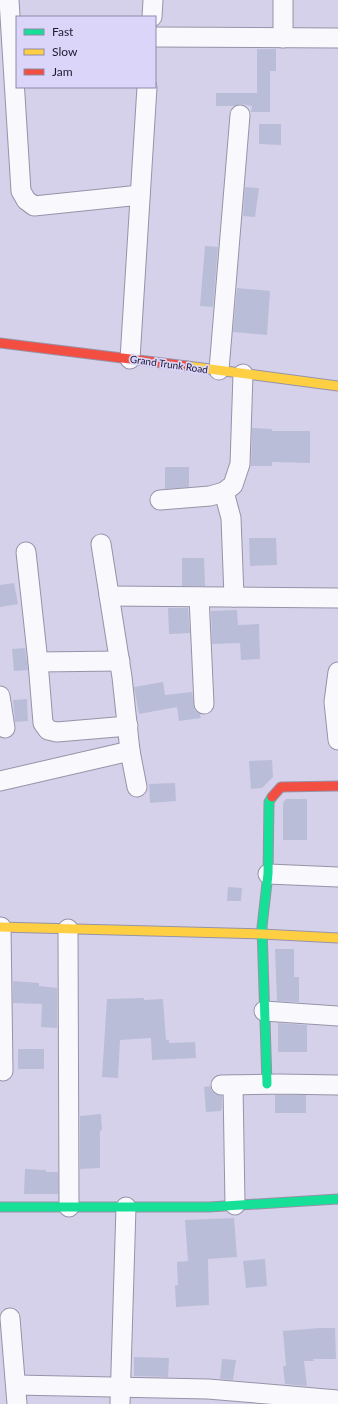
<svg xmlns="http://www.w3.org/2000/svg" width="338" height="1404" font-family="Lato,sans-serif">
	<rect width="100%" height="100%" fill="#d5d1eb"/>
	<!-- building -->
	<g fill="#babdd7">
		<polygon points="257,49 276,49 276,71 270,71 270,112 251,112 252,106 241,104 234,106 216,106 216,93 257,93"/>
		<polygon points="259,124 281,124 281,145 259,144"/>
		<polygon points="245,187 259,188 255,217 243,216"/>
		<polygon points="205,246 218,247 213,307 200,306"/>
		<polygon points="237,288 270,291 267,335 233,332"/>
		<polygon points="252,428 272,429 272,431 310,431 310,463 272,462 272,466 251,466"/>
		<polygon points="165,467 189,467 189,487 165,489"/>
		<polygon points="249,538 276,538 277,565 250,566"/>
		<polygon points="182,558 204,558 205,586 182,586"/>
		<polygon points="14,583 18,604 0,607 0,585"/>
		<polygon points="168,608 188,608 190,633 169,634"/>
		<polygon points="237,610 238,625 259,624 260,659 241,660 240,643 212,644 211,611"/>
		<polygon points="25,648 28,670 14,671 12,649"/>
		<polygon points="163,682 165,695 192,692 195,710 200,714 201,718 179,721 177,707 139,714 134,687"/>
		<polygon points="27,699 28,721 15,722 13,700"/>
		<polygon points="272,760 273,777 262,788 251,789 249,761"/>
		<polygon points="175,783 176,801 150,803 149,784"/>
		<polygon points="286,799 307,799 307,840 283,840 283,803"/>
		<polygon points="228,887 242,888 241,901 227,901"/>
		<polygon points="275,949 294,949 294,977 299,977 299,1002 277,1001"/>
		<polygon points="13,981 39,983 39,986 57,988 57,1028 41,1027 42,1004 13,1003"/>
		<polygon points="144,998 144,1000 163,999 166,1040 169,1040 169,1043 195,1042 196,1058 152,1060 151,1038 120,1040 118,1078 102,1077 107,999"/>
		<polygon points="278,1023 307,1025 307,1052 278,1052"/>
		<rect x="18" y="1049" width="26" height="20"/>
		<polygon points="210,1086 212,1091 215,1094 222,1096 222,1109 221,1109 221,1111 206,1112 204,1087"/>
		<rect x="275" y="1095" width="31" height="18"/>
		<polygon points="101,1114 102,1130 100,1131 100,1168 80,1169 80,1116"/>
		<polygon points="25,1169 46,1170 46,1172 58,1172 58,1194 24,1194"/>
		<polygon points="234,1218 237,1257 208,1259 209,1305 176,1307 175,1285 178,1285 177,1262 188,1261 185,1220"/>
		<polygon points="265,1259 267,1286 246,1288 243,1261"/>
		<polygon points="319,1328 335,1328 336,1359 313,1359 314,1361 304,1361 307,1386 285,1384 283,1366 286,1366 283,1331"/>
		<polygon points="134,1357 169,1358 168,1377 134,1376"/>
		<polygon points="222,1359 236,1360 233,1380 220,1379"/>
	</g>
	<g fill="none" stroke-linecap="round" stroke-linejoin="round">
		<defs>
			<g id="street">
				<polyline points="9,0 21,191 26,200 34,206 140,195"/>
				<polyline points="152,17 153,0"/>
				<polyline points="155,37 338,38"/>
				<polyline points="283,38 283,0"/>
				<polyline points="130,359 147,87"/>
				<polyline points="219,370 240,115"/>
				<polyline points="224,492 231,518 234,597"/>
				<polyline points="160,500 210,496 224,492 233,485 240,464 243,374"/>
				<polyline points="101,544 122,677 130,751 137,787"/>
				<polyline points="26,552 38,662 43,723 48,730 57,732 128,726"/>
				<polyline points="109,596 338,598"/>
				<polyline points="199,597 204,704"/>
				<polyline points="38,662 120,661"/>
				<polyline points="338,672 334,702 338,740"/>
				<polyline points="0,696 5,728"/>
				<polyline points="0,781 130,751"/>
				<polyline points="268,874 338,877"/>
				<polyline points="1,927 3,1071"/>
				<polyline points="68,929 69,1207"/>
				<polyline points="264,1011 338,1016"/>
				<polyline points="221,1085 279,1084 338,1085"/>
				<polyline points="233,1085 235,1205"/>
				<polyline points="10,1318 17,1404"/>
				<polyline points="16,1385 208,1389 338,1400"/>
				<polyline points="120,1404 126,1207"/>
			</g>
			<g id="fast">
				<polyline points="267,1084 262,927 268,874 269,802 272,797"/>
				<polyline points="0,1207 209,1207 338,1199"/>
			</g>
			<g id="slow">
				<polyline points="187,366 338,386"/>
				<polyline points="0,927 262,934 338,938"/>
			</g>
			<g id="jam">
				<polyline points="0,343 187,366"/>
				<polyline points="272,797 281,787 338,786"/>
			</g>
		</defs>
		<!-- street casing -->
		<use href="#street" stroke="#9693a8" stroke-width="21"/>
		<!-- fast casing -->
		<use href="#fast" stroke="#9693a8" stroke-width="11"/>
		<!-- slow casing -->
		<use href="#slow" stroke="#9693a8" stroke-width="11"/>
		<!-- jam casing -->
		<use href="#jam" stroke="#9693a8" stroke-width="11"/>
		<!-- street -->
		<use href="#street" stroke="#f9f8fc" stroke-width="19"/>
		<!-- fast -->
		<use href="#fast" stroke="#16e098" stroke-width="9"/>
		<!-- slow -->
		<use href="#slow" stroke="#ffcf43" stroke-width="9"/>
		<!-- jam -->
		<use href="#jam" stroke="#f24e42" stroke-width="9"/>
	</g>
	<g text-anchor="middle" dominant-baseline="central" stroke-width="3.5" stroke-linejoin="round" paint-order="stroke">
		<!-- street labels -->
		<g font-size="10" fill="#1e192f" stroke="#dad5f9">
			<text transform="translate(169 364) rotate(8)">Grand Trunk Road</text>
		</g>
	</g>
	<!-- legend -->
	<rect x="16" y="16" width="140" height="72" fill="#dad5f9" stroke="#8f8aa8"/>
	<rect x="24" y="29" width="20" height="6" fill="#16e098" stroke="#8f8aa8"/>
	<text x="52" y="36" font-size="12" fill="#1e192f">Fast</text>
	<rect x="24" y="49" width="20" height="6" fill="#ffcf43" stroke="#8f8aa8"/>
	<text x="52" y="56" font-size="12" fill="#1e192f">Slow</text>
	<rect x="24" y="69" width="20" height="6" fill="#f24e42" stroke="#8f8aa8"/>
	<text x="52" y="76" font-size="12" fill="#1e192f">Jam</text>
</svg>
